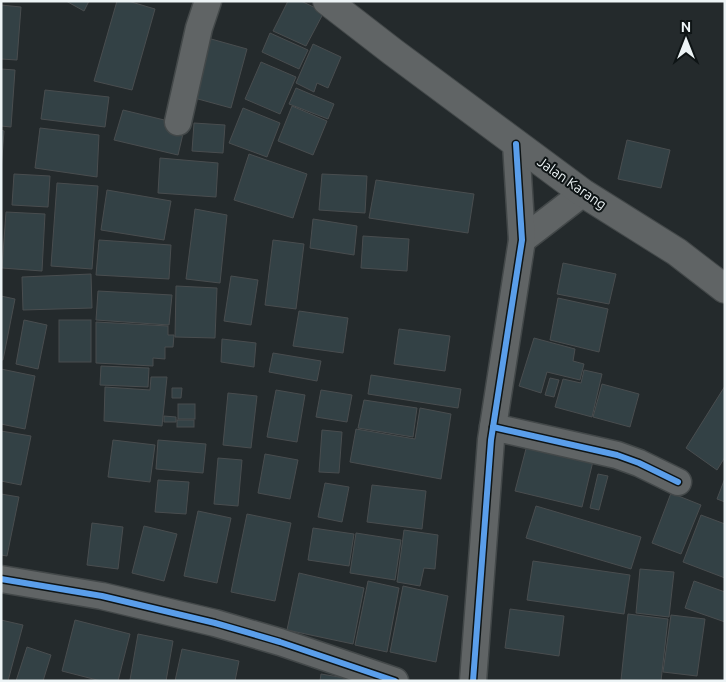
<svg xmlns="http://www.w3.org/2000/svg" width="726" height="682" font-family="Ubuntu,sans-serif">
	<rect width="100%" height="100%" fill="#242a2c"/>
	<!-- building -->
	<g fill="#334145" stroke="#494d4f">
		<polygon points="66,1 89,1 84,11"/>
		<polygon points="117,1 128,1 155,9 132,90 94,81"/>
		<polygon points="288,1 301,1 324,12 306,46 273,31"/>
		<polygon points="1,5 21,7 17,60 1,59"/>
		<polygon points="270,33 308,50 299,69 262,52"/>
		<polygon points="204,37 247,49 231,108 187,96"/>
		<polygon points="313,44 341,57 328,88 317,83 314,92 296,83"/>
		<polygon points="261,62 296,77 280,114 245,99"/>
		<polygon points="1,69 15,70 11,127 1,126"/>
		<polygon points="296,88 334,104 328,119 289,104"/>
		<polygon points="45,90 109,97 105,127 41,119"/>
		<polygon points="292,106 327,121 313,155 278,141"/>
		<polygon points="243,108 280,123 267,157 229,143"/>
		<polygon points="123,110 185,125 178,155 114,140"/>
		<polygon points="194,123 225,125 223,153 192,151"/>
		<polygon points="40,128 99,135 97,177 35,168"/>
		<polygon points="1,130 4,131 1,171"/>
		<polygon points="627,140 670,150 661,188 618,179"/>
		<polygon points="249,154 307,174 293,218 234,200"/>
		<polygon points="160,158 218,163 216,197 158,193"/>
		<polygon points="14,174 50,176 48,207 12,205"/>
		<polygon points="322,174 367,176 365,213 319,210"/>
		<polygon points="376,180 474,194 468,233 369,218"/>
		<polygon points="57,183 98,186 92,269 51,266"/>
		<polygon points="107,190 171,201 164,240 101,230"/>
		<polygon points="195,209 227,215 220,283 186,279"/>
		<polygon points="6,212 45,214 42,271 2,268"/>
		<polygon points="313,219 357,226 354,255 310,248"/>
		<polygon points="363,236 409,239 407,271 361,268"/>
		<polygon points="99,240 171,245 169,279 96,275"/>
		<polygon points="273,240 304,244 296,309 265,305"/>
		<polygon points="563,263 616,274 609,304 557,294"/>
		<polygon points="91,274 92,308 23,310 22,277"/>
		<polygon points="231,276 258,280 251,325 224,321"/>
		<polygon points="176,286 217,288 215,338 175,337"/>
		<polygon points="98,291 172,295 169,325 96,320"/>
		<polygon points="1,296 15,299 3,360 1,360"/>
		<polygon points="558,298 608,309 599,352 550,340"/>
		<polygon points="299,311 348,318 343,353 293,346"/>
		<polygon points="24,320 47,325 38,369 16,364"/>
		<rect x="59" y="320" width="32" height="42"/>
		<polygon points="96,322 168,326 168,335 174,335 173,347 165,347 165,359 153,358 153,366 96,363"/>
		<polygon points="399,329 450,336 445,371 394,364"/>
		<polygon points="534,338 575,349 573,361 584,364 580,380 547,372 541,393 519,386"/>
		<polygon points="222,339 256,343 254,367 221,362"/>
		<polygon points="273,353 321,361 317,381 269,372"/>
		<polygon points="101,366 149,368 148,387 100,385"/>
		<polygon points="1,369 35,376 25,429 1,424"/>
		<polygon points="584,370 602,374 592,417 555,407 563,379 581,383"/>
		<polygon points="371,375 461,389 458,408 368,394"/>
		<polygon points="151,377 167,377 162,426 104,421 105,387 150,390"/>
		<polygon points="550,378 559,380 554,397 545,395"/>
		<polygon points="602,384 639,394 630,427 593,417"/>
		<polygon points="725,386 725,457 717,470 686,448"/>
		<polygon points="172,388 182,388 181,398 172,398"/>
		<polygon points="276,390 305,395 297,442 267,437"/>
		<polygon points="321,390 352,395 347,422 316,417"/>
		<polygon points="228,393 257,396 251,448 223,445"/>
		<polygon points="364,400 417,408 413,437 358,428"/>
		<rect x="178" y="404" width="17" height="15"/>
		<polygon points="420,408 451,414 441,479 350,462 356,429 415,439"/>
		<polygon points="164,416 176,417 176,422 164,422"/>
		<rect x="177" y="420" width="17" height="7"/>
		<polygon points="322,430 342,432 339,473 319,472"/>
		<polygon points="1,431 31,436 21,485 1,481"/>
		<polygon points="113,440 155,445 150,482 108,477"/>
		<polygon points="158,440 206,444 203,473 156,469"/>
		<polygon points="528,441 594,457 582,507 515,491"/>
		<polygon points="265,454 298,460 290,499 258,493"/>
		<polygon points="218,458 242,460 238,506 214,504"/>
		<polygon points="598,474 608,476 599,510 590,508"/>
		<polygon points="725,478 725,502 717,499"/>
		<polygon points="158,480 189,482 186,514 155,512"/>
		<polygon points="325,483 349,487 342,522 318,517"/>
		<polygon points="372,485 426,491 422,529 367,522"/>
		<polygon points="671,493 701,505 681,554 652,543"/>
		<polygon points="1,494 19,497 7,556 1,555"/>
		<polygon points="536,506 641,537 631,569 526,538"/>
		<polygon points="198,511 231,518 217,583 184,576"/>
		<polygon points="247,514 291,523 275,601 231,592"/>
		<polygon points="701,515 725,524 725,578 683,562"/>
		<polygon points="92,523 123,527 118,569 87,565"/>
		<polygon points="144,526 177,534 164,581 132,573"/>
		<polygon points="313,528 354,534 349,566 308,560"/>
		<polygon points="404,530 438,535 435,569 424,568 420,586 397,582"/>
		<polygon points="356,533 401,540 395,580 350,573"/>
		<polygon points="533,561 630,575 624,614 527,600"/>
		<polygon points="640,569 674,572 669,617 636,613"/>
		<polygon points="299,573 364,588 353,644 287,630"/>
		<polygon points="368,581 399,588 387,652 355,645"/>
		<polygon points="694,581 725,592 725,622 685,608"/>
		<polygon points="403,586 448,596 436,662 390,652"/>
		<polygon points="510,609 564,616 559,656 505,648"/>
		<polygon points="628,614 668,619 661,681 621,680"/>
		<polygon points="671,615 705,619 697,676 663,672"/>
		<polygon points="1,620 23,625 8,681 1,681"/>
		<polygon points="75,620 130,634 118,681 101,681 62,671"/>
		<polygon points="138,634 173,641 166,681 130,680"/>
		<polygon points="27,647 51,655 43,681 16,681"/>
		<polygon points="182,649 239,661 235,681 175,681"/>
		<polygon points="321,674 351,679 351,681 320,681"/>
	</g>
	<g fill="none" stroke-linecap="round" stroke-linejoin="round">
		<defs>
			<g id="minor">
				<polyline points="178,122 199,28 208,1"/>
				<polyline points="522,240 583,193"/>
				<polyline points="493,427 617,455 639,463 678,482"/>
				<polyline points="1,579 102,596 215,623 280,642 395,681"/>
				<polyline points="473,681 491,440 522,240 516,144"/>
			</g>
			<polyline id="secondary" points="327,1 393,52 583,193 677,252 725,289"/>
		</defs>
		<!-- minor casing -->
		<use href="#minor" stroke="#434849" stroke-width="29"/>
		<!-- secondary casing -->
		<use href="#secondary" stroke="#434849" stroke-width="30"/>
		<!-- minor -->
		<use href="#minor" stroke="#606465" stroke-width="26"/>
		<!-- secondary -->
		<use href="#secondary" stroke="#606465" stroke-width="28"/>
		<defs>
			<g id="cycleway">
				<polyline points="493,427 617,455 639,463 678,482"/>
				<polyline points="1,579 102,596 215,623 280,642 395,681"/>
				<polyline points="473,681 491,440 522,240 516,144"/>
			</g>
		</defs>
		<!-- cycleway casing -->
		<use href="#cycleway" stroke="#0e1415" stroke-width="9"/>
		<!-- cycleway -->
		<use href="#cycleway" stroke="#5a9eea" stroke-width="6"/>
	</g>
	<g text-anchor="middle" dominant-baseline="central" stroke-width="4" stroke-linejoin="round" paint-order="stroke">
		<!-- street labels -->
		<g font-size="14" fill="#edf4f6" stroke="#0e1415">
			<text transform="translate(572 183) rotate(35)">Jalan Karang</text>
		</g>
	</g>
	<!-- border -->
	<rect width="726" height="682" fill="none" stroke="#edf4f6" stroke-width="5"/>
	<!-- north arrow -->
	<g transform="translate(686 40)" stroke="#0e1415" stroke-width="4" paint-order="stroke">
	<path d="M0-4L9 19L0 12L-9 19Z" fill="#edf4f6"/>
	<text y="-8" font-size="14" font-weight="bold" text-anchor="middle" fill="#edf4f6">N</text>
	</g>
</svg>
